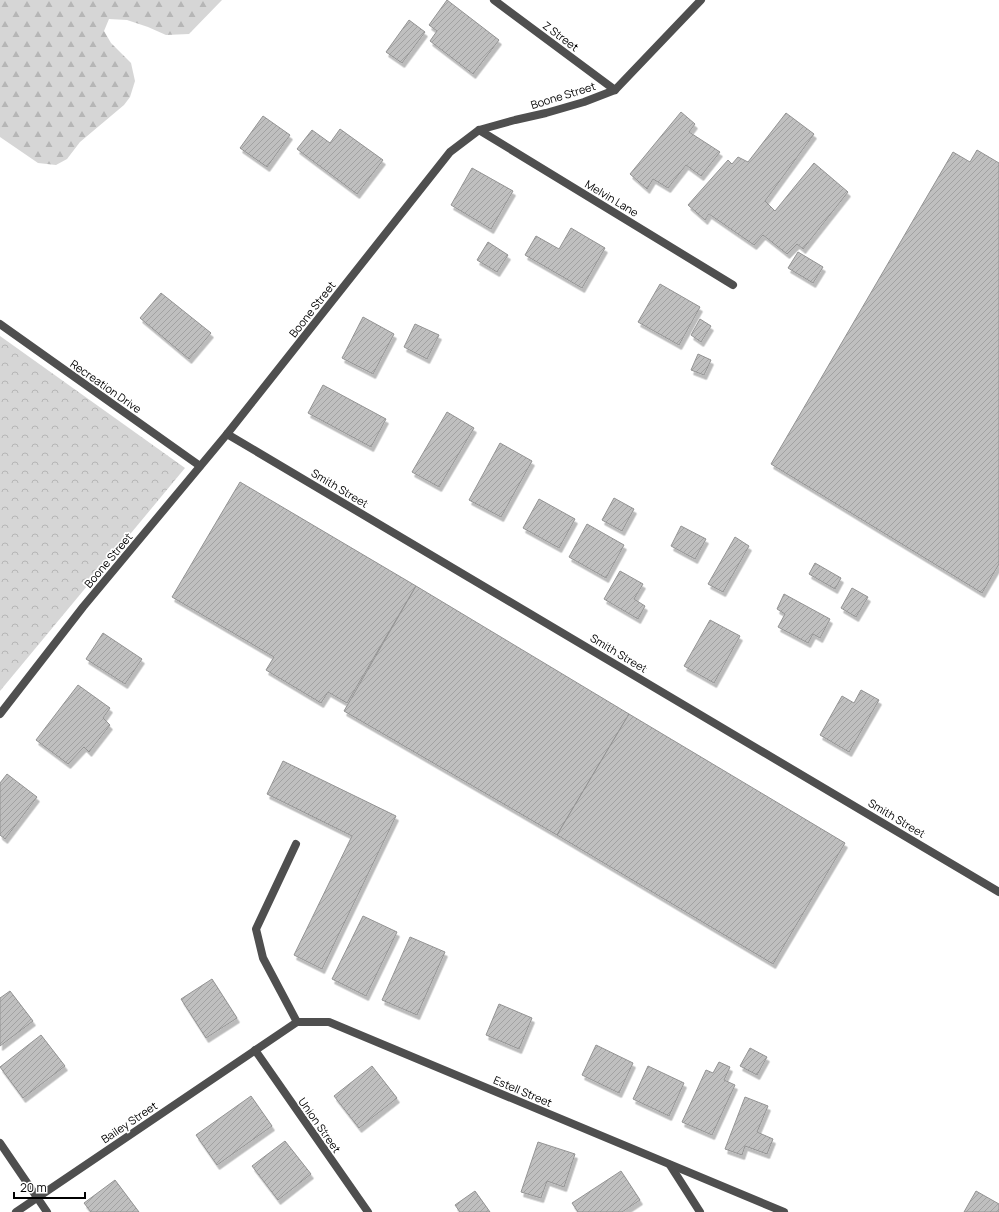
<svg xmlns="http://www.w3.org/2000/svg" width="999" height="1212" font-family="Manrope,sans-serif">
	<defs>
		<pattern id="forest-firs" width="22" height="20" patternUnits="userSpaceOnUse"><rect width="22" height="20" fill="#d6d6d6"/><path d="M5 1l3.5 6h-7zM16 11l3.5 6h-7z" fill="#b6b6b6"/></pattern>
		<pattern id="park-crowns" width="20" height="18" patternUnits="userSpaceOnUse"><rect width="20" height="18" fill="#d6d6d6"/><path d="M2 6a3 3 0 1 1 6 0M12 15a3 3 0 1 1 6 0" fill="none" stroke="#b6b6b6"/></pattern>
		<pattern id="building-hatch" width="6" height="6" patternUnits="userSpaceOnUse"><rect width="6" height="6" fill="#bfbfbf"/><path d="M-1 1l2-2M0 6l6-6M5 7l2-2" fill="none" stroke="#a2a2a2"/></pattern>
		<filter id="shadow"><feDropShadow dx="2.5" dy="4.5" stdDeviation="0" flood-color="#0004"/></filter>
	</defs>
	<rect width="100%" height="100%" fill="#fff"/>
	<!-- forest -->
	<polygon fill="url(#forest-firs)" points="0,0 222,0 189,34 166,35 148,27 127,20 109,19 104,31 111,43 131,63 135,81 130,97 124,105 80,142 67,159 56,165 38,163 0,137"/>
	<!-- park -->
	<polygon fill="url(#park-crowns)" points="0,336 185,468 0,691"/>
	<!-- building -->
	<g fill="url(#building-hatch)" stroke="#939393" filter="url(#shadow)">
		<polygon points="447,0 499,40 473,74 430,41 437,31 429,25"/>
		<polygon points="409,20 425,32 402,63 386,52"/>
		<polygon points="681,112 695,124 689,132 720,152 701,176 686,165 668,188 653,179 647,189 630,174"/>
		<polygon points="786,113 814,134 765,201 775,211 814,163 848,192 803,249 797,244 787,254 763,235 754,245 709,214 705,220 688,205 728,160 732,164 738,157 748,162"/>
		<polygon points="263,116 290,135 267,167 240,148"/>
		<polygon points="340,129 383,160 357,194 297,149 312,130 330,143"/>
		<polygon points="977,150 999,163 999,564 982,593 771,464 953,152 970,162"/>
		<polygon points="472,168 513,191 491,229 451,205"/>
		<polygon points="571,228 605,248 582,288 525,255 536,236 559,249"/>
		<polygon points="488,242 508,255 497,272 477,260"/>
		<polygon points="798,252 823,267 813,283 788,268"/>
		<polygon points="660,284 700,307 679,345 638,322"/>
		<polygon points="161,293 211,333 189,359 140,318"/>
		<polygon points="363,317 394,334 373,374 342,358"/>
		<polygon points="700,319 711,326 701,342 691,335"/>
		<polygon points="415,324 439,335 427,359 404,347"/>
		<polygon points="698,354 711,360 704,375 691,370"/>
		<polygon points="323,385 386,419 371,447 308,413"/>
		<polygon points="447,412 474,428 439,487 412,472"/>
		<polygon points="500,443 532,461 501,517 469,500"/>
		<polygon points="240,482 416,586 347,703 328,692 321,703 266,670 274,657 172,597"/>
		<polygon points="614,498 634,509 622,531 602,520"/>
		<polygon points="539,499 575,519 559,548 523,528"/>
		<polygon points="587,524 624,545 606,578 569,557"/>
		<polygon points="681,526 706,539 695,559 671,546"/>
		<polygon points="735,537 749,546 723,592 708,584"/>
		<polygon points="815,563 841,578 835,589 809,574"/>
		<polygon points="620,571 643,584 634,599 645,606 638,619 604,599"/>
		<polygon points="416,586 629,714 557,835 344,711"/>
		<polygon points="852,588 868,597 856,617 841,608"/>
		<polygon points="784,594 830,619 820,638 813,634 808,643 778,627 785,614 777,609"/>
		<polygon points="710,620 740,636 714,683 684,666"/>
		<polygon points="103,633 142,659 125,684 86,659"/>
		<polygon points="78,685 110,708 103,718 110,725 89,752 84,747 68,764 36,740"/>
		<polygon points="861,690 879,700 849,752 820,735 842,696 854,703"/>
		<polygon points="629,714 845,843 773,964 557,835"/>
		<polygon points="283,761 396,816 322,969 294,955 352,836 267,794"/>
		<polygon points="7,774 37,797 5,839 0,835 0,783"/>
		<polygon points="363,916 397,932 366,996 332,979"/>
		<polygon points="410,937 445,952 417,1015 382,1000"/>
		<polygon points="212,979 237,1018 206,1038 181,999"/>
		<polygon points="10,991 33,1021 0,1046 0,998"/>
		<polygon points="499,1004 532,1018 519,1049 486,1035"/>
		<polygon points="41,1035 65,1066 23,1098 0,1067"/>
		<polygon points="596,1045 633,1063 619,1093 582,1075"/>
		<polygon points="750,1048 767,1057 757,1075 740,1066"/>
		<polygon points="719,1062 730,1067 724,1080 735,1085 712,1135 682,1122 706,1070 713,1073"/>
		<polygon points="372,1066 397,1098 359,1128 334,1096"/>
		<polygon points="648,1066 684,1083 669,1116 633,1099"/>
		<polygon points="251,1096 272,1126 217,1165 196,1135"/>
		<polygon points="745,1097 768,1106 757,1132 773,1139 767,1154 745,1146 742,1155 725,1149"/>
		<polygon points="285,1141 311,1174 278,1200 252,1166"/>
		<polygon points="538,1142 575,1154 564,1187 547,1181 541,1198 521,1192"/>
		<polygon points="621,1171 640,1200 622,1212 578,1212 572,1203"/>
		<polygon points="115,1180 139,1212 91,1212 84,1203"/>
		<polygon points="475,1191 490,1212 460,1212 455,1205"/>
		<polygon points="976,1191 999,1204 999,1212 964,1212"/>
	</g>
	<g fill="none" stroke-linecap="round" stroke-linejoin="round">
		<!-- lane -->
		<g stroke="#4f4f4f" stroke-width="8">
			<polyline points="0,324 200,466"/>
			<polyline points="296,844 256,929 263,958 297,1022"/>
		</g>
		<!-- street -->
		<g stroke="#4f4f4f" stroke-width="8">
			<polyline points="494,0 615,90"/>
			<polyline points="479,130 733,285"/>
			<polyline points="227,434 999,892"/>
			<polyline points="0,714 83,607 227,434 450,152 479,130 515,120 546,113 584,102 615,90 701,0"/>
			<polyline points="255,1050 368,1212"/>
			<polyline points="0,1143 47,1212"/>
			<polyline points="670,1165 700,1212"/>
			<polyline points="16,1212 297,1022 329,1022 784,1212"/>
		</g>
	</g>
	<g text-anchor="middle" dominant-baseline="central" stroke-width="3.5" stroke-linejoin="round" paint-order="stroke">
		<!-- street labels -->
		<g font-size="11" fill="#000" stroke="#fff">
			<text transform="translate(561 36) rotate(37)">Z Street</text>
			<text transform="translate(563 95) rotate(-17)">Boone Street</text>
			<text transform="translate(612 198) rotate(31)">Melvin Lane</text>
			<text transform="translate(312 309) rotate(-52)">Boone Street</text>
			<text transform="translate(106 386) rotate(35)">Recreation Drive</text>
			<text transform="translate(340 488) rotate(31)">Smith Street</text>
			<text transform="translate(108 560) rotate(-50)">Boone Street</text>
			<text transform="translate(619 653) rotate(31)">Smith Street</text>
			<text transform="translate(897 818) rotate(31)">Smith Street</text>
			<text transform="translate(523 1091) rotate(23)">Estell Street</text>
			<text transform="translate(129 1122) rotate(-34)">Bailey Street</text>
			<text transform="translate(320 1125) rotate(55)">Union Street</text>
		</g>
	</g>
	<!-- scale -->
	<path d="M14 1192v6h71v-6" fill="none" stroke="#000000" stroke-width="2"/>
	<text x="20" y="1192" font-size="12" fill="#000000" stroke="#ffffff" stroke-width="3" paint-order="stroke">20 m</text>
</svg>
